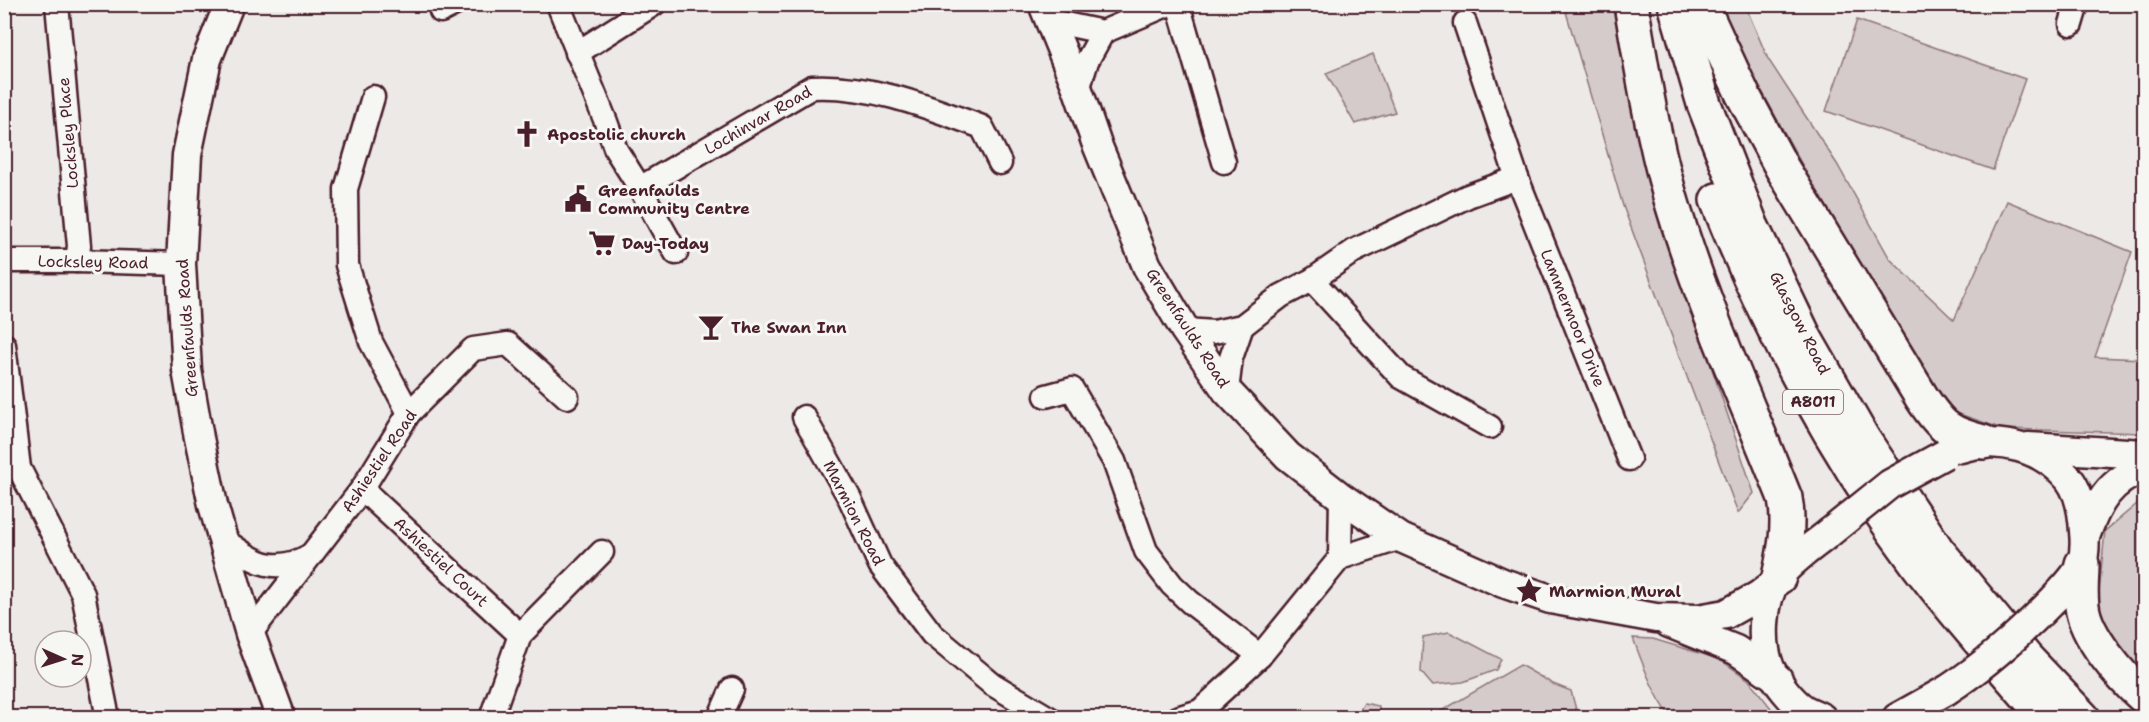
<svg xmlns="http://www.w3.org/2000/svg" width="2149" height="722" font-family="'Shantell Sans',sans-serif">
	<rect width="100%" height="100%" fill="#ece9e6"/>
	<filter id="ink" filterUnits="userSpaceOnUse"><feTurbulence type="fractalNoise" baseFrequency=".0167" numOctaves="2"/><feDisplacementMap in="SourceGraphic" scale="12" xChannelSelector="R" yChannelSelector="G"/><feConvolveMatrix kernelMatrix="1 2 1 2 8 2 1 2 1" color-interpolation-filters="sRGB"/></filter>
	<g filter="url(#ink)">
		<!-- green -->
		<g fill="#d4cbca" stroke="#8f757a" stroke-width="1.5">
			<polygon points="1564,5 1612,5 1650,185 1754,493 1738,513 1623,206"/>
			<polygon points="1715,5 1745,5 1768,59 1837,164 1890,259 1954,320 2007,201 2132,252 2095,357 2144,359 2144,433 2003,429 1956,413 1923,373 1820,198"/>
			<polygon points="1857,20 2025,79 1993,170 1826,111"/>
			<polygon points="1373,54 1395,112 1355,124 1326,73"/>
			<polygon points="2144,498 2144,681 2097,612 2105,531"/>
			<polygon points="1449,632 1501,659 1496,670 1463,682 1432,685 1421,672 1423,637"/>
			<path d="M 1633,638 L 1653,639 L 1719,659 L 1749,680 L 1778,717 L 1671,717 C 1653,694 1643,665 1633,638 Z"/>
			<polygon points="1520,665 1553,684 1571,691 1578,717 1431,717"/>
			<polygon points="1364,703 1379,706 1379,717 1356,717"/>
		</g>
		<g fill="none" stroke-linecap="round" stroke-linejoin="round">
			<defs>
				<g id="minor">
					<polyline points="57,4 79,246 77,261"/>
					<polyline points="558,4 606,122 616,150 640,188 676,253"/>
					<polyline points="1178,4 1224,162"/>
					<polyline points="441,11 455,4"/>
					<polyline points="1051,21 1103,32 1169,4"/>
					<polyline points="1465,23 1517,178 1629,459"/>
					<polyline points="2071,24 2077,4"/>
					<polyline points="577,53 654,4"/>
					<polyline points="1078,90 1087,61 1103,32"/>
					<polyline points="373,97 346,189 347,265 371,342 409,413"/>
					<path d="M 640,188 L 812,87 C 871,84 928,107 982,127 L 1000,163"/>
					<polyline points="4,261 77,261 181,264"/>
					<polyline points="1312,280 1401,377 1490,427"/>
					<polyline points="1185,330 1214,332 1242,326 1281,296 1312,280 1354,251 1468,196 1517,178"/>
					<polyline points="4,345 19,468 83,594 108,718"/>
					<polyline points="1227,391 1231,358 1242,326"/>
					<polyline points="1046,396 1072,389 1114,461 1146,551 1172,585 1190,602 1260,656"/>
					<polyline points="804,417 850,499 880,565 932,634 992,684 1049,718"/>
					<polyline points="362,489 520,635"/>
					<path d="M 224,540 C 256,562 273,576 311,555"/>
					<polyline points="1340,558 1341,497"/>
					<polyline points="250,634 362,489 409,413 473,349 508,344 567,397"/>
					<polyline points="491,718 520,635 602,552"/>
					<polyline points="719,718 732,689"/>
					<polyline points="1177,718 1200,711 1260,656 1340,558 1401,538"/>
				</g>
				<g id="tertiary">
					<polyline points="229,4 207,59 187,155 181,264 187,370 199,438 213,505 250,634 281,718"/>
					<polyline points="1043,4 1078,90 1096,142 1147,266 1185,330 1227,391 1288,456 1341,497 1401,538 1503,583 1550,599 1656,618 1698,619 1726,614 1758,596 1775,583"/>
					<polyline points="2028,447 2144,454"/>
					<path d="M 1961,448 C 1999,436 2043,448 2069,479 C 2080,493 2083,513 2084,531 C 2085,541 2085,553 2082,563 C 2077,576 2063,589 2054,599"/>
					<path d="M 2085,537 C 2096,505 2110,479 2144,469"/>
					<polyline points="1669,623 1736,650 1778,679"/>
					<path d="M 1822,718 C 1817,715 1811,713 1805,710 C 1792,702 1777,682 1770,668 C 1760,644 1762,600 1777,579 C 1790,561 1812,547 1829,533"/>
					<polyline points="1897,718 1947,690"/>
				</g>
				<g id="primary">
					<path d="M 1631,4 C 1642,69 1652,133 1670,196 C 1700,299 1745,398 1785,498 C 1790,525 1785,550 1779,577"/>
					<polyline points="1675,4 1704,104 1751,225 1806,340 1863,439 1937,550 2026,658 2083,718"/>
					<path d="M 1701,4 L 1743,95 L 1782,168 L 1922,398 C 1941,427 1949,434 1983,442"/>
					<path d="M 1717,200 C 1768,328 1835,454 1918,565 C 1958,618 2003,667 2046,718"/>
					<path d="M 2082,564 C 2082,577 2080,592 2082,606 C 2085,636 2122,678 2144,697"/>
				</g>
			</defs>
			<!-- minor casing -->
			<use href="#minor" stroke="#4a1f2b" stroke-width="27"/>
			<!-- tertiary casing -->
			<use href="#tertiary" stroke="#4a1f2b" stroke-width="33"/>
			<!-- primary casing -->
			<use href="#primary" stroke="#4a1f2b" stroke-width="38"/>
			<!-- minor -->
			<use href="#minor" stroke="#f6f6f2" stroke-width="22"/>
			<!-- tertiary -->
			<use href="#tertiary" stroke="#f6f6f2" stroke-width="28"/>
			<!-- primary -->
			<use href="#primary" stroke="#f6f6f2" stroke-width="33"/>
			<defs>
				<g id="tertiary-bridge">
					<polyline points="1829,533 1890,484 1945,454"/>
					<path d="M 1947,690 C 1987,664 2021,633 2054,599"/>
				</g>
			</defs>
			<!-- tertiary-bridge casing -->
			<use href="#tertiary-bridge" stroke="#4a1f2b" stroke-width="33" stroke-linecap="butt"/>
			<!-- tertiary-bridge -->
			<use href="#tertiary-bridge" stroke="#f6f6f2" stroke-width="28"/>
		</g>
	</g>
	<!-- icons -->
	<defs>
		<symbol id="church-bare" viewBox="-9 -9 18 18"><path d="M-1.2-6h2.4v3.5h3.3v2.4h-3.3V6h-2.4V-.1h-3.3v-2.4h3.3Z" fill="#4a1f2b" stroke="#f6f6f2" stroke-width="2.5" paint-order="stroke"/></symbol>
		<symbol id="civic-bare" viewBox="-9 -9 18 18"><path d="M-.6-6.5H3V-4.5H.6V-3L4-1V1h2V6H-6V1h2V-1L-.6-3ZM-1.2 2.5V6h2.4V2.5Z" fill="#4a1f2b" stroke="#f6f6f2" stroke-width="2.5" paint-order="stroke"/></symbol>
		<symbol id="supermarket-bare" viewBox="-9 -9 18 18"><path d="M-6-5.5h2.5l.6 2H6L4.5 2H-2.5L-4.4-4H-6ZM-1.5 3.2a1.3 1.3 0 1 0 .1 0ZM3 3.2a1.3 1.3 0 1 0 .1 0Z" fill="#4a1f2b" stroke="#f6f6f2" stroke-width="2.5" paint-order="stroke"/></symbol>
		<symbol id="bar-bare" viewBox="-9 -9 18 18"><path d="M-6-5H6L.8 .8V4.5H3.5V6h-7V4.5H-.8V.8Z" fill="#4a1f2b" stroke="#f6f6f2" stroke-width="2.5" paint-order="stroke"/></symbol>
		<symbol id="sight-bare" viewBox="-9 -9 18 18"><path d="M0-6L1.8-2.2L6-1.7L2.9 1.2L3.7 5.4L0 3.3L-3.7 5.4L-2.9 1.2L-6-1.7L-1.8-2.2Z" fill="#4a1f2b" stroke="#f6f6f2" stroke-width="2.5" paint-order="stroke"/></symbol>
	</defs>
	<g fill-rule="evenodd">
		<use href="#church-bare" x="508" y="115" width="38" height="38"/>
		<use href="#civic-bare" x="559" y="180" width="38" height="38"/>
		<use href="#supermarket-bare" x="583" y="224" width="38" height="38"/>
		<use href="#bar-bare" x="692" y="308" width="38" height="38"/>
		<use href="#sight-bare" x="1510" y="572" width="38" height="38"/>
	</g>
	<g text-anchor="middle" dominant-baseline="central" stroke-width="6" stroke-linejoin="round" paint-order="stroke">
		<!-- shield labels -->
		<rect fill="#f6f6f2" stroke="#7e6067" stroke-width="1.5" x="1783" y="390" width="60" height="24" rx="4.5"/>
		<g font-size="15" font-weight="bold" fill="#4a1f2b">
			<text x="1813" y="402">A8011</text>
		</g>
		<!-- street labels -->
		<g font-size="16" fill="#4a1f2b" stroke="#f6f6f2">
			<text transform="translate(758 120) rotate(-30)">Lochinvar Road</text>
			<text transform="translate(68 133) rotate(-95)">Locksley Place</text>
			<text transform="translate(93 262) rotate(1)">Locksley Road</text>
			<text transform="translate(1573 318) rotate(68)">Lammermoor Drive</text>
			<text transform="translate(1800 323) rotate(63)">Glasgow Road</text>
			<text transform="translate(187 328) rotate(-94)">Greenfaulds Road</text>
			<text transform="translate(1188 328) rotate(57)">Greenfaulds Road</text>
			<text transform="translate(379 461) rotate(-56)">Ashiestiel Road</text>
			<text transform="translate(854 513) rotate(63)">Marmion Road</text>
			<text transform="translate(441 562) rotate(43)">Ashiestiel Court</text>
		</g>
		<!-- poi labels -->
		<g font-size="16" font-weight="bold" fill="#4a1f2b" stroke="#f6f6f2" text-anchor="start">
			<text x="547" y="134">Apostolic church</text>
			<text x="598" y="190">Greenfaulds<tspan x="598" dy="18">Community Centre</tspan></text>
			<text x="622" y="243">Day-Today</text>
			<text x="731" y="327">The Swan Inn</text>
			<text x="1549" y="591">Marmion Mural</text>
		</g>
	</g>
	<!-- margin -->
	<rect width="2149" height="722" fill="none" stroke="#f6f6f2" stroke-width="24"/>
	<rect x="12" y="12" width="2125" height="698" fill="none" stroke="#4a1f2b" stroke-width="2" filter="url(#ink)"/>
	<!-- north arrow -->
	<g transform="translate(63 659) rotate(93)"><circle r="28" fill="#f6f6f2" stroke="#b1a0a2" stroke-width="1.5"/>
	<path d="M0-4.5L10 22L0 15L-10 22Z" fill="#4a1f2b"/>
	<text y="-9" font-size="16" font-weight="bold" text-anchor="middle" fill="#4a1f2b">N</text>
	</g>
</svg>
